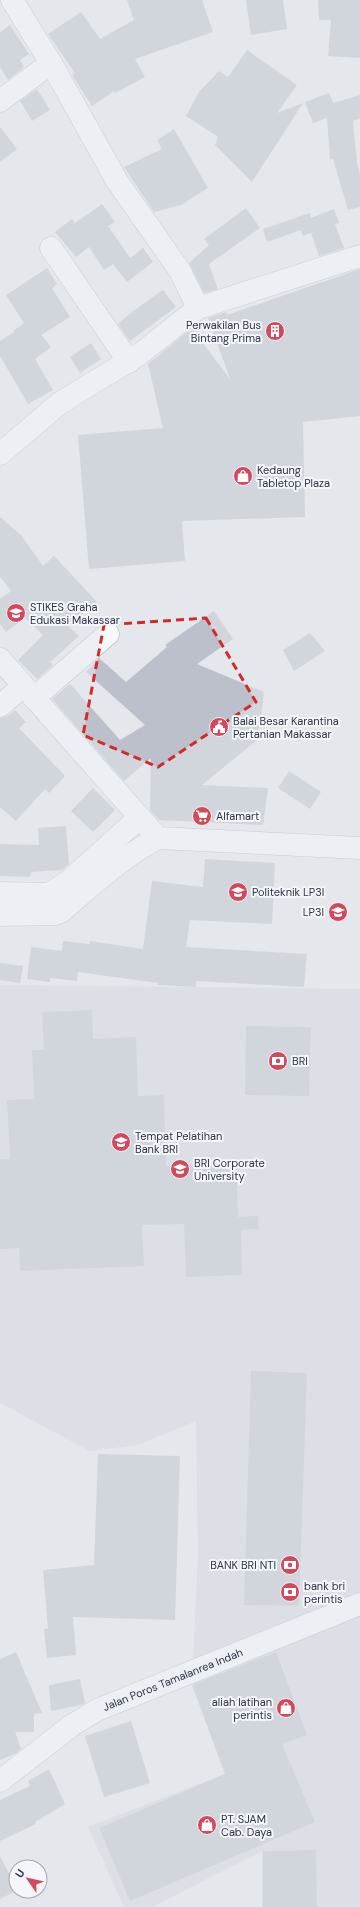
<svg xmlns="http://www.w3.org/2000/svg" width="360" height="1907" font-family="'DM Sans',sans-serif">
	<rect width="100%" height="100%" fill="#e4e7ec"/>
	<!-- built -->
	<polygon fill="#d2d6de" points="0,985 360,989 360,1907 262,1907 262,1851 152,1907 124,1907 88,1827 227,1773 192,1683 198,1555 196,1421 137,1445 90,1451 0,1403"/>
	<!-- building -->
	<g fill="#bbc0ca">
		<polygon points="127,0 202,0 213,32 135,59 145,77 115,93 114,91 92,106 72,75 75,73 48,34 81,12 100,39 134,20"/>
		<polygon points="246,0 283,0 287,29 251,35"/>
		<polygon points="318,0 360,0 360,58 328,56 331,20 319,20"/>
		<polygon points="10,25 29,54 20,60 24,67 8,80 0,67 0,32"/>
		<polygon points="247,50 297,85 277,113 303,103 252,182 215,145 218,137 186,116 199,92 219,71 228,77"/>
		<polygon points="37,89 50,110 32,121 20,101"/>
		<polygon points="329,93 333,103 360,95 360,118 353,121 357,163 360,174 360,207 348,210 333,159 330,159 327,118 313,123 305,102"/>
		<polygon points="0,127 17,149 0,162"/>
		<polygon points="174,129 208,188 181,205 154,212 124,167 162,149 157,140"/>
		<polygon points="102,204 115,222 108,226 130,258 143,248 153,262 127,282 113,264 104,270 89,247 76,257 55,232 72,219 75,223"/>
		<polygon points="246,208 260,228 209,264 218,289 204,293 189,263 209,245 204,239"/>
		<polygon points="334,209 339,223 335,224 344,248 319,256 311,233 303,236 301,230 267,242 263,229 310,213 311,218"/>
		<polygon points="47,268 57,284 52,288 70,317 41,335 51,347 35,359 53,390 28,404 0,356 0,341 14,332 13,331 24,323 6,295"/>
		<polygon points="360,269 360,416 303,422 305,517 182,521 185,561 89,569 78,435 163,428 148,364 186,333 193,330 230,379 208,318 226,312 227,315"/>
		<polygon points="163,290 176,307 130,341 118,324 133,311"/>
		<polygon points="91,343 101,359 80,373 70,357"/>
		<polygon points="0,517 21,535 43,566 54,556 97,602 68,626 79,636 50,662 53,665 37,679 18,660 43,635 25,618 6,632 0,624 0,599 11,591 0,576"/>
		<polygon points="214,611 233,639 197,664 264,692 258,739 202,785 268,788 263,825 159,820 150,810 151,758 124,781 52,699 70,684 120,740 145,725 86,672 99,658 126,682 167,647 165,645"/>
		<polygon points="310,633 325,651 294,671 283,650"/>
		<polygon points="15,710 26,722 19,728 65,776 49,793 45,789 16,821 0,807 0,718 8,716"/>
		<polygon points="289,771 321,792 310,809 278,788"/>
		<polygon points="93,788 115,810 93,832 71,811"/>
		<polygon points="66,826 69,864 62,870 31,872 30,877 0,876 0,844 39,845 38,828"/>
		<polygon points="205,859 275,863 272,924 190,920 186,947 307,954 304,987 196,981 196,987 158,985 158,983 78,972 77,981 50,978 50,982 27,979 31,947 62,951 63,941 90,944 90,941 143,949 152,881 203,887"/>
		<polygon points="0,963 23,966 20,983 0,980"/>
		<polygon points="92,1010 93,1039 136,1037 138,1096 164,1095 166,1166 236,1162 238,1217 258,1216 259,1229 241,1230 242,1275 186,1277 184,1224 142,1225 144,1266 20,1271 19,1248 0,1249 0,1159 10,1159 7,1100 34,1099 32,1050 44,1050 42,1012"/>
		<polygon points="246,1026 311,1027 309,1096 245,1095"/>
		<polygon points="251,1371 307,1373 299,1606 244,1605"/>
		<polygon points="98,1454 180,1456 175,1620 73,1617 76,1655 47,1658 44,1629 48,1629 43,1570 94,1565"/>
		<polygon points="16,1652 42,1713 34,1714 34,1732 15,1732 21,1749 15,1754 0,1760 0,1659"/>
		<polygon points="276,1652 307,1735 282,1744 315,1822 130,1901 99,1828 225,1774 192,1685"/>
		<polygon points="80,1679 85,1703 81,1705 51,1711 49,1685"/>
		<polygon points="131,1721 150,1783 104,1797 85,1736"/>
		<polygon points="49,1769 65,1804 35,1822 36,1824 0,1841 0,1800 30,1786 28,1781"/>
		<polygon points="316,1850 317,1907 263,1907 263,1851"/>
		<polygon points="0,1856 16,1887 16,1891 0,1899"/>
	</g>
	<g fill="none" stroke-linecap="round" stroke-linejoin="round">
		<defs>
			<g id="minor">
				<polyline points="12,0 51,63 117,181 180,271 198,308"/>
				<polyline points="0,101 51,63"/>
				<polyline points="51,248 129,362"/>
				<polyline points="0,454 60,403 140,354 198,308 360,256"/>
				<polyline points="0,659 158,838 360,848"/>
				<polyline points="34,698 108,634"/>
				<polyline points="0,706 23,686"/>
				<polyline points="0,893 49,894 70,880 139,818"/>
				<path d="M 0,915 L 56,914 L 62,911 C 92,885 122,857 158,838"/>
				<path id="s1" d="M 0,1781 L 71,1726 L 97,1710 L 360,1604"/>
			</g>
		</defs>
		<!-- minor casing -->
		<use href="#minor" stroke="#a9aeb7" stroke-width="23"/>
		<!-- minor -->
		<use href="#minor" stroke="#f7f8fa" stroke-width="22"/>
	</g>
	<!-- marked area -->
	<path d="M0 0H360V1907H0ZM 206,618 L 256,702 L 158,767 L 83,735 L 104,625 Z" fill="#e4e7ec" fill-opacity=".55" fill-rule="evenodd"/>
	<path fill="none" stroke="#d62828" stroke-width="3" stroke-dasharray="8 5" stroke-linejoin="round" d="M 206,618 L 256,702 L 158,767 L 83,735 L 104,625 Z"/>
	<!-- icons -->
	<defs>
		<symbol id="building-disc" viewBox="-11 -11 22 22"><circle r="9.5" fill="#d1495b" stroke="#f4f6f9"/><path d="M-4-6H4V6H1V3H-1V6H-4ZM-2.5-4.3h1.7v1.8h-1.7ZM.8-4.3h1.7v1.8H.8ZM-2.5-1h1.7V.8h-1.7ZM.8-1h1.7V.8H.8Z" fill="#fff"/></symbol>
		<symbol id="shop-disc" viewBox="-11 -11 22 22"><circle r="9.5" fill="#d1495b" stroke="#f4f6f9"/><path d="M-5-2.5h2.3a2.7 3.5 0 0 1 5.4 0H5L5.5 6h-11ZM-1.5-2.5h3a1.5 2.3 0 0 0-3 0Z" fill="#fff"/></symbol>
		<symbol id="university-disc" viewBox="-11 -11 22 22"><circle r="9.5" fill="#d1495b" stroke="#f4f6f9"/><path d="M0-5L7-2L0 1L-7-2ZM-4 1L0 2.5L4 1V4Q0 6-4 4Z" fill="#fff"/></symbol>
		<symbol id="civic-disc" viewBox="-11 -11 22 22"><circle r="9.5" fill="#d1495b" stroke="#f4f6f9"/><path d="M-.6-6.5H3V-4.5H.6V-3L4-1V1h2V6H-6V1h2V-1L-.6-3ZM-1.2 2.5V6h2.4V2.5Z" fill="#fff"/></symbol>
		<symbol id="supermarket-disc" viewBox="-11 -11 22 22"><circle r="9.5" fill="#d1495b" stroke="#f4f6f9"/><path d="M-6-5.5h2.5l.6 2H6L4.5 2H-2.5L-4.4-4H-6ZM-1.5 3.2a1.3 1.3 0 1 0 .1 0ZM3 3.2a1.3 1.3 0 1 0 .1 0Z" fill="#fff"/></symbol>
		<symbol id="bank-disc" viewBox="-11 -11 22 22"><circle r="9.5" fill="#d1495b" stroke="#f4f6f9"/><path d="M-6-4H6V4H-6ZM0-2.3a2.3 2.3 0 1 0 0 4.6a2.3 2.3 0 1 0 0-4.6Z" fill="#fff"/></symbol>
	</defs>
	<g fill-rule="evenodd">
		<use href="#building-disc" x="264" y="320" width="22" height="22"/>
		<use href="#shop-disc" x="232" y="465" width="22" height="22"/>
		<use href="#university-disc" x="5" y="602" width="22" height="22"/>
		<use href="#civic-disc" x="208" y="716" width="22" height="22"/>
		<use href="#supermarket-disc" x="191" y="805" width="22" height="22"/>
		<use href="#university-disc" x="227" y="881" width="22" height="22"/>
		<use href="#university-disc" x="327" y="901" width="22" height="22"/>
		<use href="#bank-disc" x="267" y="1050" width="22" height="22"/>
		<use href="#university-disc" x="110" y="1131" width="22" height="22"/>
		<use href="#university-disc" x="169" y="1158" width="22" height="22"/>
		<use href="#bank-disc" x="279" y="1554" width="22" height="22"/>
		<use href="#bank-disc" x="279" y="1581" width="22" height="22"/>
		<use href="#shop-disc" x="275" y="1697" width="22" height="22"/>
		<use href="#shop-disc" x="196" y="1814" width="22" height="22"/>
	</g>
	<g text-anchor="middle" dominant-baseline="central" stroke-width="4" stroke-linejoin="round" paint-order="stroke">
		<!-- poi labels -->
		<g font-size="11" fill="#2b3445" stroke="#f4f6f9" text-anchor="start">
			<text x="261" y="325" text-anchor="end">Perwakilan Bus<tspan x="261" dy="13">Bintang Prima</tspan></text>
			<text x="257" y="470">Kedaung<tspan x="257" dy="13">Tabletop Plaza</tspan></text>
			<text x="30" y="607">STIKES Graha<tspan x="30" dy="13">Edukasi Makassar</tspan></text>
			<text x="233" y="721">Balai Besar Karantina<tspan x="233" dy="13">Pertanian Makassar</tspan></text>
			<text x="216" y="816">Alfamart</text>
			<text x="252" y="892">Politeknik LP3I</text>
			<text x="324" y="912" text-anchor="end">LP3I</text>
			<text x="292" y="1061">BRI</text>
			<text x="135" y="1136">Tempat Pelatihan<tspan x="135" dy="13">Bank BRI</tspan></text>
			<text x="194" y="1163">BRI Corporate<tspan x="194" dy="13">University</tspan></text>
			<text x="276" y="1565" text-anchor="end">BANK BRI NTI</text>
			<text x="304" y="1586">bank bri<tspan x="304" dy="13">perintis</tspan></text>
			<text x="272" y="1702" text-anchor="end">aliah latihan<tspan x="272" dy="13">perintis</tspan></text>
			<text x="221" y="1819">PT. SJAM<tspan x="221" dy="13">Cab. Daya</tspan></text>
		</g>
		<!-- street labels -->
		<g font-size="11" fill="#2b3445" stroke="#f4f6f9">
			<text stroke="none"><textPath href="#s1" startOffset="202">Jalan Poros Tamalanrea Indah</textPath></text>
		</g>
	</g>
	<!-- north arrow -->
	<g transform="translate(28 1879) rotate(304)"><circle r="19" fill="#f4f6f9" stroke="#a4a8b1"/>
	<path d="M0-3L7 15L0 10L-7 15Z" fill="#d1495b"/>
	<text y="-6" font-size="11" font-weight="bold" text-anchor="middle" fill="#2b3445">U</text>
	</g>
</svg>
